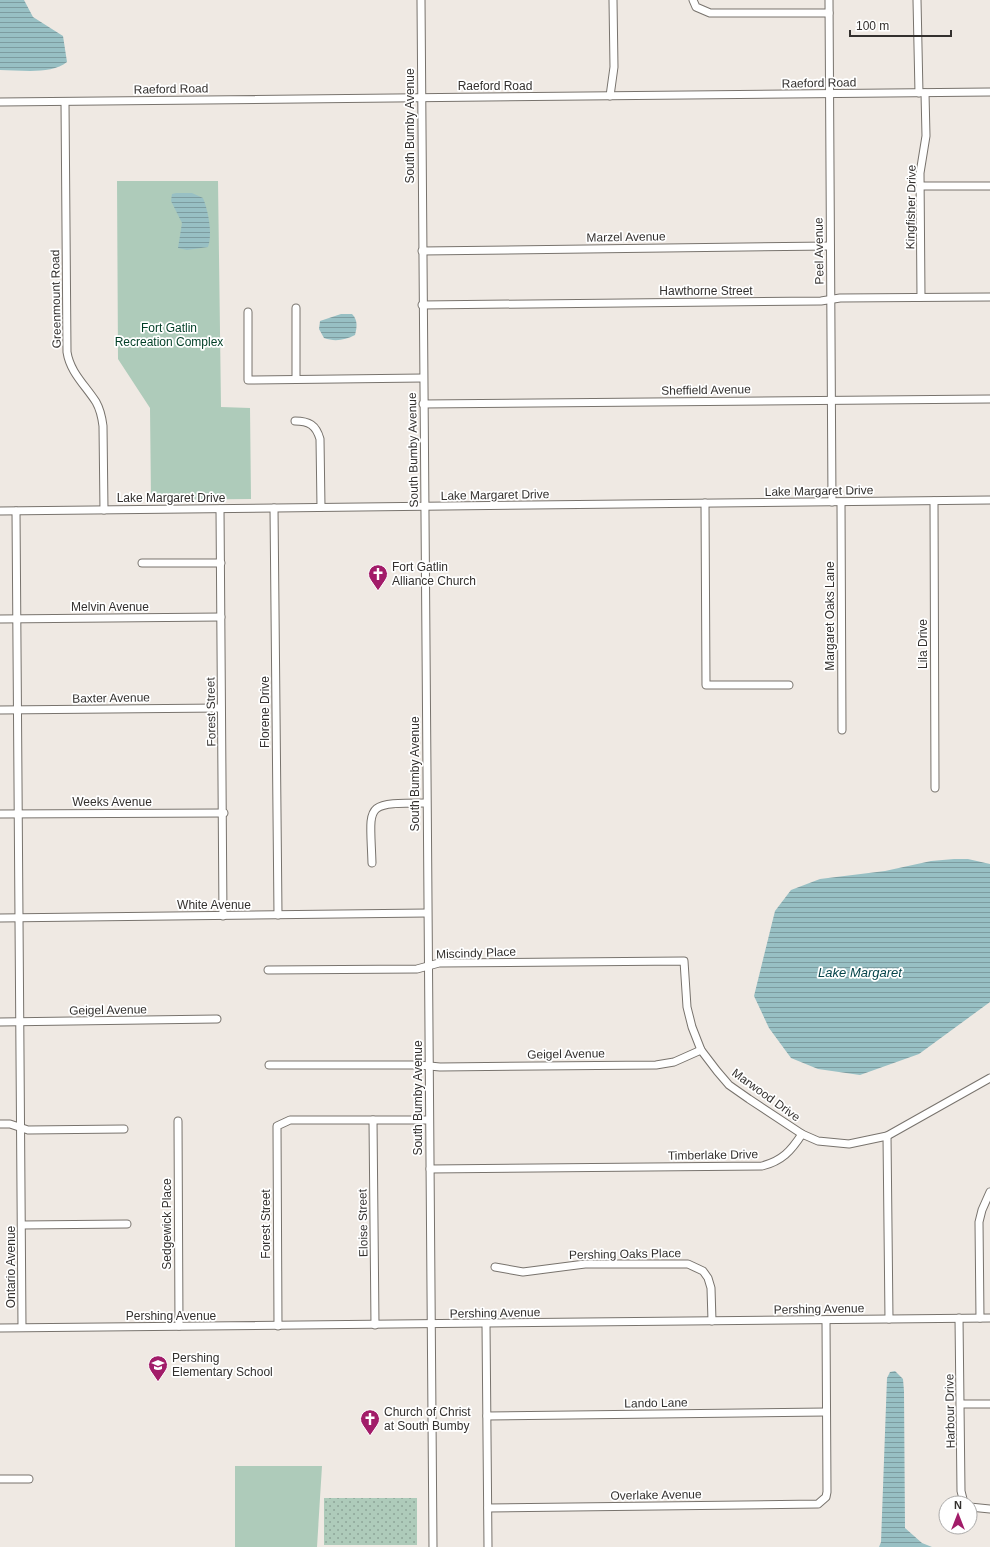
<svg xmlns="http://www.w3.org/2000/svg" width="990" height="1547" font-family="Arial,sans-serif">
	<defs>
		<pattern id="grass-dots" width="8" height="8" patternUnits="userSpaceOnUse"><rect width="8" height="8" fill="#aecbba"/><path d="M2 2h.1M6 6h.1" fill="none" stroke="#8ea598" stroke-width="1.8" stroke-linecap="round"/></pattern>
		<pattern id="water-rules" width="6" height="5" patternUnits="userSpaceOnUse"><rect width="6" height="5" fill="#98c0c4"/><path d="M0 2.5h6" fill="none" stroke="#7d9ca0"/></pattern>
	</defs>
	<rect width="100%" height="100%" fill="#efe9e3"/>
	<!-- grass -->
	<rect fill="url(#grass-dots)" x="324" y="1498" width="93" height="47"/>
	<!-- park -->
	<g fill="#aecbba">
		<polygon points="117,181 218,181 221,407 250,408 251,499 151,500 150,408 118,359"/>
		<polygon points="235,1466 322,1466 317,1547 235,1547"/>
	</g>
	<!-- water -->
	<g fill="url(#water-rules)">
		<path d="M 0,0 L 24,0 L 33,17 L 63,36 L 67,62 C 51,75 20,70 0,70 Z"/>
		<path d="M 176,193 L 192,193 L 203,198 C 208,210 213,234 208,247 L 187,250 L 178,248 L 182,223 L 171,201 L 172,194 Z"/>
		<path d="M 341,314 L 352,314 C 358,320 357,327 355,335 C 345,340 335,342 324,338 L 319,329 L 320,321 Z"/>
		<polygon points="954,859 968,859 990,864 990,1002 919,1054 860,1075 818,1069 791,1058 769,1028 754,996 775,911 791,890 820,879 885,871 931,861"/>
		<polygon points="895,1371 903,1379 904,1391 905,1528 922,1543 932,1547 879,1547 881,1542 887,1378 890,1372"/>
	</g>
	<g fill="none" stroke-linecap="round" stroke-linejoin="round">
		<defs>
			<g id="minor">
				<polyline points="421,0 433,1547"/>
				<polyline points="693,0 696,7 710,13 829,13"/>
				<polyline points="829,0 832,502"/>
				<polyline points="917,0 919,93"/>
				<polyline points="610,96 614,67 613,0"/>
				<polyline points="0,102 990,92"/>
				<path d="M 65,102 L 67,352 C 70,372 85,385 96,402 C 100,409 102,418 103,426 L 104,510"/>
				<polyline points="920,186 990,186"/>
				<polyline points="422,251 830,246"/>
				<polyline points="921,297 920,173 926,136 925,93"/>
				<polyline points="422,305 821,301 840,298 990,297"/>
				<polyline points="296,308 296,379"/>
				<polyline points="248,312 248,380 423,378"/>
				<polyline points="423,404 990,399"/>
				<path d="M 295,421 C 309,421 316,425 320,439 L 321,507"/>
				<polyline points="934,501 935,788"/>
				<polyline points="841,502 842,730"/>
				<polyline points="705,503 706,685 789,685"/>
				<polyline points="274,508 278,915"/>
				<polyline points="220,509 223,916"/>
				<polyline points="0,511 990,500"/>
				<polyline points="16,511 22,1327"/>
				<polyline points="142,563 221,563"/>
				<polyline points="0,619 221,617"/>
				<polyline points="0,710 221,708"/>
				<polyline points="0,814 224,813"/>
				<path d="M 372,863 C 370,803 363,803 426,803"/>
				<polyline points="0,918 427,913"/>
				<polyline points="268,970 417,969 439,963 684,961 687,1007 692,1027 701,1050 717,1071 729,1085 749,1099 802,1134 818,1141 849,1144 887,1136 990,1078"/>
				<polyline points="0,1022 217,1019"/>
				<polyline points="269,1065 419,1065 440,1067 656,1065 674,1062 701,1050"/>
				<polyline points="373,1120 375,1325"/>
				<polyline points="178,1121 179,1326"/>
				<polyline points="0,1124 10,1124 28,1130 124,1129"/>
				<polyline points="887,1136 889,1319"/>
				<path d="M 430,1169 L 762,1166 C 782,1161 791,1151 802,1134"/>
				<polyline points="22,1225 127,1224"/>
				<polyline points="495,1267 523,1272 585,1264 688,1264 703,1271 708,1278 711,1288 712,1321"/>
				<polyline points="959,1318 961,1491 964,1503"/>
				<polyline points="980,1318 979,1222 982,1210 990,1192"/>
				<polyline points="486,1324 488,1547"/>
				<polyline points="278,1326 277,1126 290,1120 429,1120"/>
				<polyline points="0,1328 990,1318"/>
				<polyline points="961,1404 990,1404"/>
				<polyline points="487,1416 826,1412"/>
				<polyline points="0,1479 29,1479"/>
				<polyline points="970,1507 990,1509"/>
				<polyline points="488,1508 818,1504 826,1497 827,1492 826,1320"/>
			</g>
		</defs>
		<!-- minor casing -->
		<use href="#minor" stroke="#78736d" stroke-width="9"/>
		<!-- minor -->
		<use href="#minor" stroke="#fff" stroke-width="7"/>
	</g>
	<!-- icons -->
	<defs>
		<symbol id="church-pin" viewBox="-11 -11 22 30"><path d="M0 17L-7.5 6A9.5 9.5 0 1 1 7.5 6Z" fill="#a21c69" stroke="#fff"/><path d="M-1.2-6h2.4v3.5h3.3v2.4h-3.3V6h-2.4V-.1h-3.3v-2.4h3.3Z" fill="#fff"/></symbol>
		<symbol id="school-pin" viewBox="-11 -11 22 30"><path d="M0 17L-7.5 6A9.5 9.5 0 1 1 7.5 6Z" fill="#a21c69" stroke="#fff"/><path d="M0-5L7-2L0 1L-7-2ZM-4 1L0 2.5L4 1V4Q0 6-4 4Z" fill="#fff"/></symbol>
	</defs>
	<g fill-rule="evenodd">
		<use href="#church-pin" x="367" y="563" width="22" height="30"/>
		<use href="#school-pin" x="147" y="1354" width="22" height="30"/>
		<use href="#church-pin" x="359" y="1408" width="22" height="30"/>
	</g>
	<g text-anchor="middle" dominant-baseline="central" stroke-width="3.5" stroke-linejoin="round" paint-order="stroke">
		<!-- street labels -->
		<g font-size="12" fill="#33302e" stroke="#fff">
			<text transform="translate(819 83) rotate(-1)">Raeford Road</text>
			<text x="495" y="86">Raeford Road</text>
			<text transform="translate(171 89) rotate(-1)">Raeford Road</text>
			<text transform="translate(410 126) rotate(-90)">South Bumby Avenue</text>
			<text transform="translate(911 207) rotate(-89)">Kingfisher Drive</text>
			<text transform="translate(626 237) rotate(-1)">Marzel Avenue</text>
			<text transform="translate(819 251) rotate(-91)">Peel Avenue</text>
			<text x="706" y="291">Hawthorne Street</text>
			<text transform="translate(56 299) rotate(-91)">Greenmount Road</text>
			<text transform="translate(706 390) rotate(-1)">Sheffield Avenue</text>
			<text transform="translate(413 450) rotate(-91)">South Bumby Avenue</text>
			<text transform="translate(819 491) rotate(-1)">Lake Margaret Drive</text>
			<text transform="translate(495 495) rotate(-1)">Lake Margaret Drive</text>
			<text x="171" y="498">Lake Margaret Drive</text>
			<text x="110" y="607">Melvin Avenue</text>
			<text transform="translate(830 616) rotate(-90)">Margaret Oaks Lane</text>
			<text transform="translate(923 644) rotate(-90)">Lila Drive</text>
			<text transform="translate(111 698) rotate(-1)">Baxter Avenue</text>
			<text transform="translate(211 712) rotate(-91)">Forest Street</text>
			<text transform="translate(265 712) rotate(-90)">Florene Drive</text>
			<text transform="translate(415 774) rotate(-90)">South Bumby Avenue</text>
			<text x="112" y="802">Weeks Avenue</text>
			<text x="214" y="905">White Avenue</text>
			<text transform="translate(476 953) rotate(-2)">Miscindy Place</text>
			<text transform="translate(108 1010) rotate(-1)">Geigel Avenue</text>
			<text transform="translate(566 1054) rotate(-1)">Geigel Avenue</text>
			<text transform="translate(766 1095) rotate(36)">Marwood Drive</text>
			<text transform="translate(418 1098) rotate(-90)">South Bumby Avenue</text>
			<text transform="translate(713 1155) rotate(-1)">Timberlake Drive</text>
			<text transform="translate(363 1223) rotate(-91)">Eloise Street</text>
			<text transform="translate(167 1224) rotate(-90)">Sedgewick Place</text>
			<text transform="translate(266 1224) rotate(-90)">Forest Street</text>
			<text transform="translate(625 1254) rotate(-1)">Pershing Oaks Place</text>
			<text transform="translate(11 1267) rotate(-90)">Ontario Avenue</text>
			<text transform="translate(819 1309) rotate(-1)">Pershing Avenue</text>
			<text transform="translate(495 1313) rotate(-1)">Pershing Avenue</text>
			<text x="171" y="1316">Pershing Avenue</text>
			<text transform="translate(656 1403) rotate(-1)">Lando Lane</text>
			<text transform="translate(950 1411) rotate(-91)">Harbour Drive</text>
			<text transform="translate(656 1495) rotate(-1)">Overlake Avenue</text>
		</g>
		<!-- park labels -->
		<g font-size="12" fill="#003e26" stroke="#fff">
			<text x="169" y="328">Fort Gatlin<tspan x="169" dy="14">Recreation Complex</tspan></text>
		</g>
		<!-- poi labels -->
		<g font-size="12" fill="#33302e" stroke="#fff" text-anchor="start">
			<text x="392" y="567">Fort Gatlin<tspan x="392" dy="14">Alliance Church</tspan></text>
			<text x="172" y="1358">Pershing<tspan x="172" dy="14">Elementary School</tspan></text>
			<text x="384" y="1412">Church of Christ<tspan x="384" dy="14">at South Bumby</tspan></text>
		</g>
		<!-- water labels -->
		<g font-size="13" font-style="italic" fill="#06454b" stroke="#fff">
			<text x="860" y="972">Lake Margaret</text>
		</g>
	</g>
	<!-- north arrow -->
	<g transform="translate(958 1515)"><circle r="19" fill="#ffffff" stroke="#adacab"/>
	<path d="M0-3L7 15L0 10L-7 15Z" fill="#a21c69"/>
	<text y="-6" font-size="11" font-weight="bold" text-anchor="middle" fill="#33302e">N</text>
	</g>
	<!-- scale -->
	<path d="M850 30v6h101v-6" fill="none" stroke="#33302e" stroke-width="2"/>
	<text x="856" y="30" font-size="12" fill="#33302e" stroke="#ffffff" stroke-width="3" paint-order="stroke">100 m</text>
</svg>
